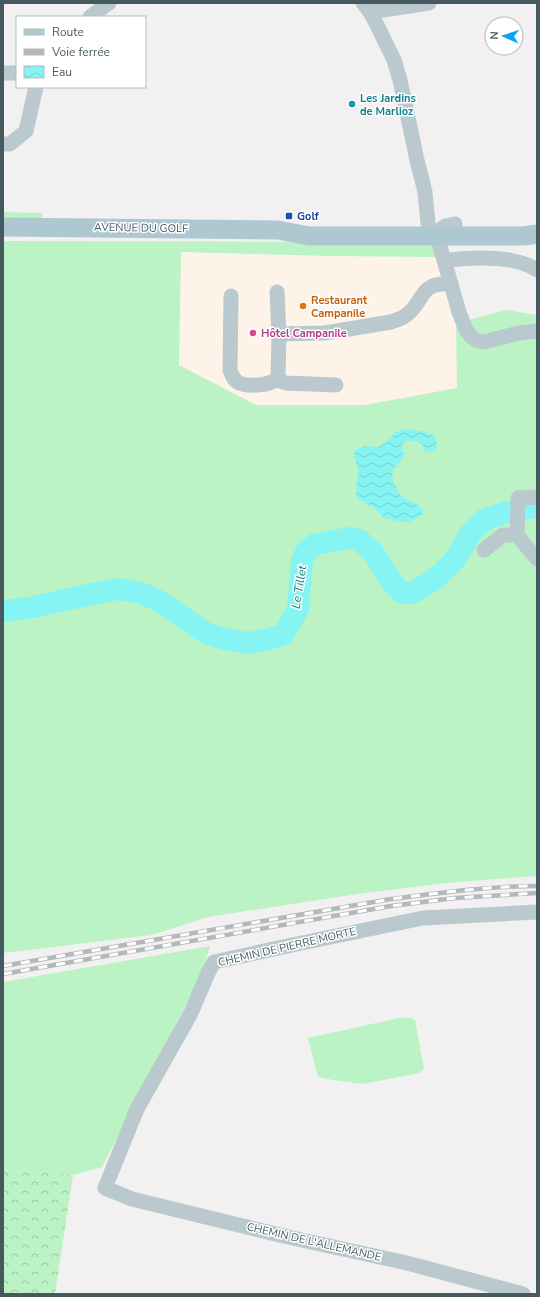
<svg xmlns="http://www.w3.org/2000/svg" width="540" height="1297" font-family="'Nunito Sans',sans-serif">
	<defs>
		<pattern id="forest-crowns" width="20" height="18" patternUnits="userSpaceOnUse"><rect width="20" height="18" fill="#bcf3c5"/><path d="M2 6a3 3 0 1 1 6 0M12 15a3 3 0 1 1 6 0" fill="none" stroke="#9bc8a3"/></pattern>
		<pattern id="water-waves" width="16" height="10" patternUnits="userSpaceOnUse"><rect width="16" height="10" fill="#85f4f2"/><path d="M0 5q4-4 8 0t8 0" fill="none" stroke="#74d3d2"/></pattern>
	</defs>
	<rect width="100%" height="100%" fill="#f3f0f1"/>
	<!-- commercial -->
	<polygon fill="#fef3e9" points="181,252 331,256 441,257 456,323 457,388 365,405 256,405 179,367"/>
	<!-- grass -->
	<g fill="#bcf3c5">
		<polygon points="3,212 43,213 41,219 3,219"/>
		<polygon points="3,241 433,242 441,257 331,256 181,252 179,365 256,405 365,405 457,388 456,323 507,310 537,315 537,876 447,883 364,893 208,917 152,935 3,953"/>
		<polygon points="210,946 203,972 102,1167 73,1175 3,1170 3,982"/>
		<polygon points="399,1018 411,1018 415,1020 424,1069 420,1073 363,1084 333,1080 318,1077 308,1038"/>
	</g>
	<!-- forest -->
	<polygon fill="url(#forest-crowns)" points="3,1170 73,1175 55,1294 3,1294"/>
	<!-- water -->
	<path fill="url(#water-waves)" d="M 408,429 L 422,431 L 435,436 L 437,444 L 436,450 L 429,452 L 425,451 L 422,444 C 416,440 411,440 404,442 C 401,448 403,451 404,457 L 393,469 L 392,476 L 395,485 L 400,495 L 418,505 L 423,510 L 422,515 L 409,522 L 400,522 L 384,518 L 373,507 L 359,500 L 356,495 L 358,471 L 354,455 L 356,449 L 366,446 L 378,447 L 387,441 L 396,432 Z"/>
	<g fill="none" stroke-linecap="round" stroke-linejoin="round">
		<!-- river -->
		<g stroke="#85f4f2" stroke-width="22">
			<polyline points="528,508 537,506"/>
			<polyline points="3,611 28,608 116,589 140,593 156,599 206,633 224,639 248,643 265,640 283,635 298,609 302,562 306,552 315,544 350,538 359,540 373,552 393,584 403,593 412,593 434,580 454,561 471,533 484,520 507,512"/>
		</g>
		<!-- minor -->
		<g stroke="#bac9ce" stroke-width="15">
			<polyline points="363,3 370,12 377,25 394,60 400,80 417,160 425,192 428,223"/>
			<polyline points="370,12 429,3"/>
			<polyline points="90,17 109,3"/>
			<polyline points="3,73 17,73"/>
			<polyline points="3,144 10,144 26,131 36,87"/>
			<path d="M 455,224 L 445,226 L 438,231 L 437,236 L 459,312 C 464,325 468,341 484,342 L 519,333 L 537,331"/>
			<path d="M 446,265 L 449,260 C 475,257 514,255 537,270"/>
			<path d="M 231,296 L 230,370 C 232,375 233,380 239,383 C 248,387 273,386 278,377 L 279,334 L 277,292"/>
			<path d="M 279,334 L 325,333 L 391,322 C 396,320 401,319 405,316 C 426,302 417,282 451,284"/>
			<polyline points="277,380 286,383 336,385"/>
			<polyline points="517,535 518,498 537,497"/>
			<polyline points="484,550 503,535 517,535 537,559"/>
			<polyline points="523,1294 407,1263 288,1237 132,1199 105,1188 137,1109 191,1013 208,973 214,962 292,945 423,918 537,912"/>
		</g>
		<!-- major -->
		<polyline stroke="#aec8d1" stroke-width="19" points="3,227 278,230 309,236 524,236 537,234"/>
		<defs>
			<g id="rail">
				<path d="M 3,966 L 391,899 C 439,893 488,886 537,886"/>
				<polyline points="3,974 391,906 455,898 537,893"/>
			</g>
		</defs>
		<!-- rail casing -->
		<use href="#rail" stroke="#b2b8bb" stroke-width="4.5"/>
		<!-- rail -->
		<use href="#rail" stroke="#fff" stroke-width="3" stroke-dasharray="9" stroke-linecap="butt"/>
	</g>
	<!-- markers -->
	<circle fill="#0f9aa8" stroke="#fff" stroke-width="1.5" cx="352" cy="104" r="4"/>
	<rect fill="#1a4fb4" stroke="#fff" stroke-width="1.5" x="285" y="212" width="8" height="8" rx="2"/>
	<circle fill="#e8710a" stroke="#fff" stroke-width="1.5" cx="303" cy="306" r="4"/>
	<circle fill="#d1479c" stroke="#fff" stroke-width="1.5" cx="253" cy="333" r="4"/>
	<g text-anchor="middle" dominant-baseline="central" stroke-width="3" stroke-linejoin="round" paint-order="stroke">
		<!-- culture labels -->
		<g font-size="11" font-weight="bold" fill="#0d838f" stroke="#fff" text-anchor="start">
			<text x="360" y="98">Les Jardins<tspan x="360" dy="13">de Marlioz</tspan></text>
		</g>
		<!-- transit labels -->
		<g font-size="11" font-weight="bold" fill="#164399" stroke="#fff" text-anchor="start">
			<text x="297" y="216">Golf</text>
		</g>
		<!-- street labels -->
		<g font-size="11" fill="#465960" stroke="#fff">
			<text transform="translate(141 228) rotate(1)">AVENUE DU GOLF</text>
			<text transform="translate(287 947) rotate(-13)">CHEMIN DE PIERRE MORTE</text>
			<text transform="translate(314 1242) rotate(13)">CHEMIN DE L'ALLEMANDE</text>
		</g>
		<!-- food labels -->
		<g font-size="11" font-weight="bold" fill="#c56008" stroke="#fff" text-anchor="start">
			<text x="311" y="300">Restaurant<tspan x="311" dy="13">Campanile</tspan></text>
		</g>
		<!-- hotel labels -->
		<g font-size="11" font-weight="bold" fill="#b23c85" stroke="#fff" text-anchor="start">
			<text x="261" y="333">Hôtel Campanile</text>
		</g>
		<!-- water labels -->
		<g font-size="12" font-style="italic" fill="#067e7c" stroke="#fff">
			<text transform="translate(299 587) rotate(-81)">Le Tillet</text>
		</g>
	</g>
	<!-- border -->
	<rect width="540" height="1297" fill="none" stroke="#465960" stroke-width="8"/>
	<!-- legend -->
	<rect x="16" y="16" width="130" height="72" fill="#ffffff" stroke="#b5bdbf"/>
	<rect x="24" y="29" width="20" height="6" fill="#aec8d1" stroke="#b5bdbf"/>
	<text x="52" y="36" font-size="12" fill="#465960">Route</text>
	<rect x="24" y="49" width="20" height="6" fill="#b2b8bb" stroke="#b5bdbf"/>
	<text x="52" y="56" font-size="12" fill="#465960">Voie ferrée</text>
	<rect x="24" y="66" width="20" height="12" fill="url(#water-waves)" stroke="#b5bdbf"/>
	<text x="52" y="76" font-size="12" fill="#465960">Eau</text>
	<!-- north arrow -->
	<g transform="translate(504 36) rotate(273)"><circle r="19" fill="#ffffff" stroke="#b5bdbf"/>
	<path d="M0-3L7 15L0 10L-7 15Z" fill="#09a5f4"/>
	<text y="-6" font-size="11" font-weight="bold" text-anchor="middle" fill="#465960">N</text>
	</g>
</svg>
